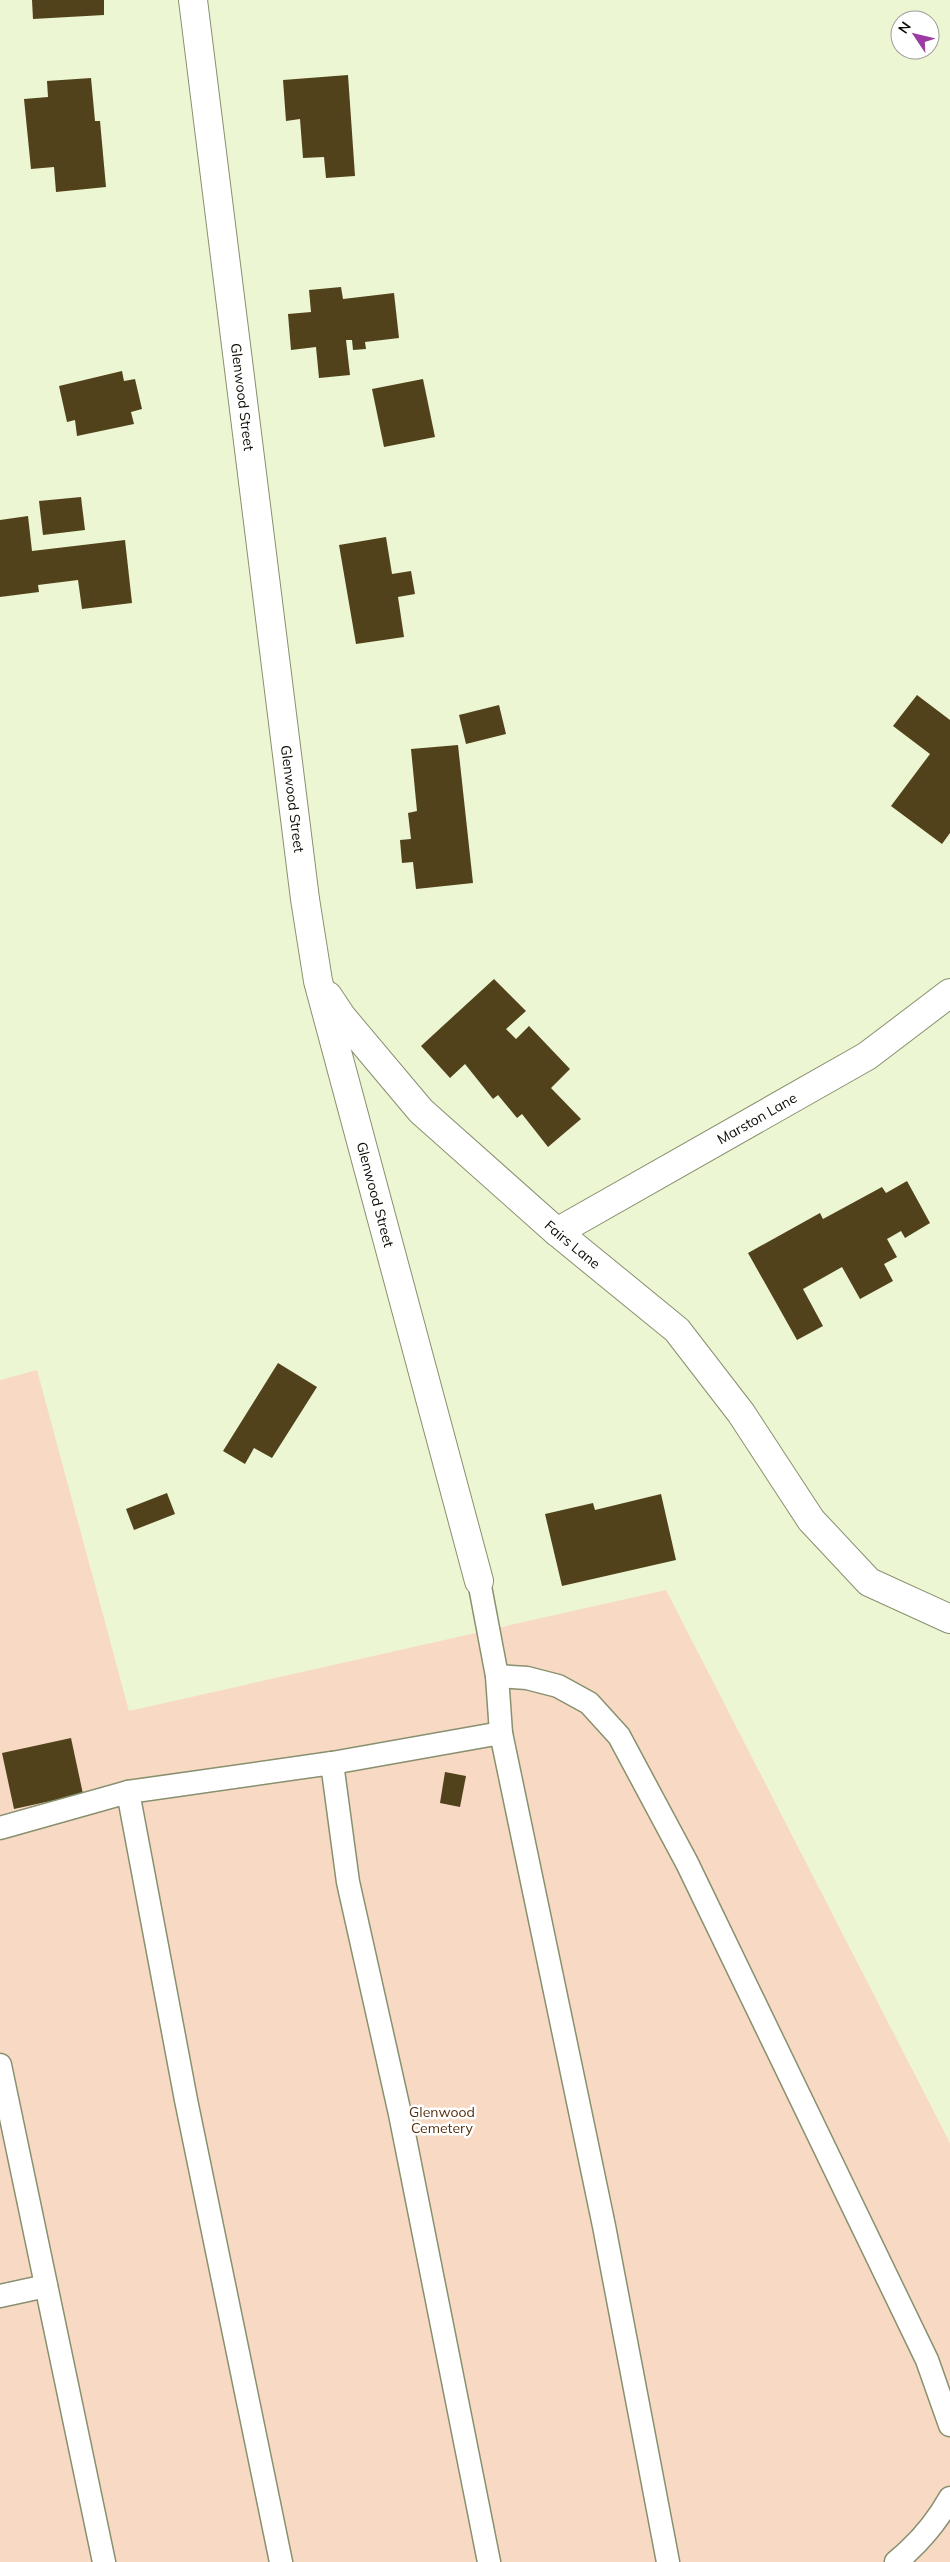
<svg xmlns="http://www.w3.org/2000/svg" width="950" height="2562" font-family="Mulish,sans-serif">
	<rect width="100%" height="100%" fill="#ecf6d2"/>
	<!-- green -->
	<polygon fill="#f8dac4" points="37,1370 129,1711 666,1590 950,2143 950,2562 0,2562 0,1380"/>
	<!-- building -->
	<g fill="#51421b">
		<polygon points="32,0 104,0 104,15 33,19"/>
		<polygon points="348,75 355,176 326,178 324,157 303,158 300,119 286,121 283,80"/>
		<polygon points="91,78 95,121 100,121 106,187 56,192 54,167 31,169 24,99 48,97 47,81"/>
		<polygon points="341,287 343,299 394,293 399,338 365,342 366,349 353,350 352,340 346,340 350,375 319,378 316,347 291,350 288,314 311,312 309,290"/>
		<polygon points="122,371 124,381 135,379 142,409 131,412 134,424 77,436 75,420 67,422 59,386"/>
		<polygon points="423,379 435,437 384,447 372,389"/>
		<polygon points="81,497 85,530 43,535 39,501"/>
		<polygon points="28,516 32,551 125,540 132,603 82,609 78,580 38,585 39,592 0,597 0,520"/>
		<polygon points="386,537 392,574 411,571 415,594 398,597 404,637 356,644 339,545"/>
		<polygon points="917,695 950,720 950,833 942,844 891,806 930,754 893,726"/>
		<polygon points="499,705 506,734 466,744 459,715"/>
		<polygon points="458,745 473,883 416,889 413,862 402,863 400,840 411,839 408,813 417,811 411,749"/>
		<polygon points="494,979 526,1011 506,1029 516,1039 529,1026 570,1069 551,1088 581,1119 548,1147 522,1114 517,1118 498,1095 493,1099 465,1064 450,1078 421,1046"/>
		<polygon points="907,1181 930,1223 905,1238 901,1231 887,1239 897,1257 884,1264 893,1281 860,1299 842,1267 803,1289 823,1326 797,1340 748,1253 820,1213 823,1219 882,1187 886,1193"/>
		<polygon points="278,1363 317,1387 272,1458 254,1448 245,1464 223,1451"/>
		<polygon points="167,1493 175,1514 134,1530 126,1509"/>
		<polygon points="661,1494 676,1560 562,1586 545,1514 593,1503 595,1510"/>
		<polygon points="71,1738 83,1794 14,1809 2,1753"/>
		<polygon points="445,1772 466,1776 460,1807 440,1803"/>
	</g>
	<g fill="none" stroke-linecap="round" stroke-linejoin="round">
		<defs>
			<g id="service">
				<polyline points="479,1581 497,1676 501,1733 604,2226 668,2562"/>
				<polyline points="497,1676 527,1678 558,1686 589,1703 619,1736 687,1863 927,2360 950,2425"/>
				<polyline points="332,1763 501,1733"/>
				<polyline points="128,1792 186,2100 281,2562"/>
				<polyline points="0,1828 128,1792 332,1763 348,1882 400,2114 489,2562"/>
				<polyline points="0,2065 104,2562"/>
				<polyline points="0,2296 46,2286"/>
				<path d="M 896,2562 C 919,2543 936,2523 950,2498"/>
			</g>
			<g id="minor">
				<path id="s1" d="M 193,0 L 305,899 L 318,981 L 479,1581"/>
				<path id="s2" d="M 328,996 L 342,1017 L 421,1111 L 557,1232 L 677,1330 L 741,1413 L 811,1520 L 869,1582 L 950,1619"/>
				<path id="s3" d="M 557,1232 L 867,1056 L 950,993"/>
			</g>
		</defs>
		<!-- service casing -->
		<use href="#service" stroke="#88906f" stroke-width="25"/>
		<!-- minor casing -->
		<use href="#minor" stroke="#88906f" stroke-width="30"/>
		<!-- service -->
		<use href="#service" stroke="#fff" stroke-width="22"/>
		<!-- minor -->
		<use href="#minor" stroke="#fff" stroke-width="28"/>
	</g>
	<g text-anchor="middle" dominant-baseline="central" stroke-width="5" stroke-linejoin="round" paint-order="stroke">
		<!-- street labels -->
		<g font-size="14" fill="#0a0d03" stroke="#fff">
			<text stroke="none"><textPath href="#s1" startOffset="400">Glenwood Street</textPath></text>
			<text stroke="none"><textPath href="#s1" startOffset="805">Glenwood Street</textPath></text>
			<text stroke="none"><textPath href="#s3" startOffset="230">Marston Lane</textPath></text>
			<text stroke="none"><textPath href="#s1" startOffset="1210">Glenwood Street</textPath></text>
			<text stroke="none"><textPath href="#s2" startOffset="350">Fairs Lane</textPath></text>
		</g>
		<!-- park labels -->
		<g font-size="14" fill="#542e0b" stroke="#fff">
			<text x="442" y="2112">Glenwood<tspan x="442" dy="16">Cemetery</tspan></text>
		</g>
	</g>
	<!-- north arrow -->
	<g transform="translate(915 35) rotate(305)"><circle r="24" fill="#ffffff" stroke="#9d9e9a"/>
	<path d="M0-4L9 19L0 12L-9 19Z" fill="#9b3ba3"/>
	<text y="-8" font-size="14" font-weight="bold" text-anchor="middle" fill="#0a0d03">N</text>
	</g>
</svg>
